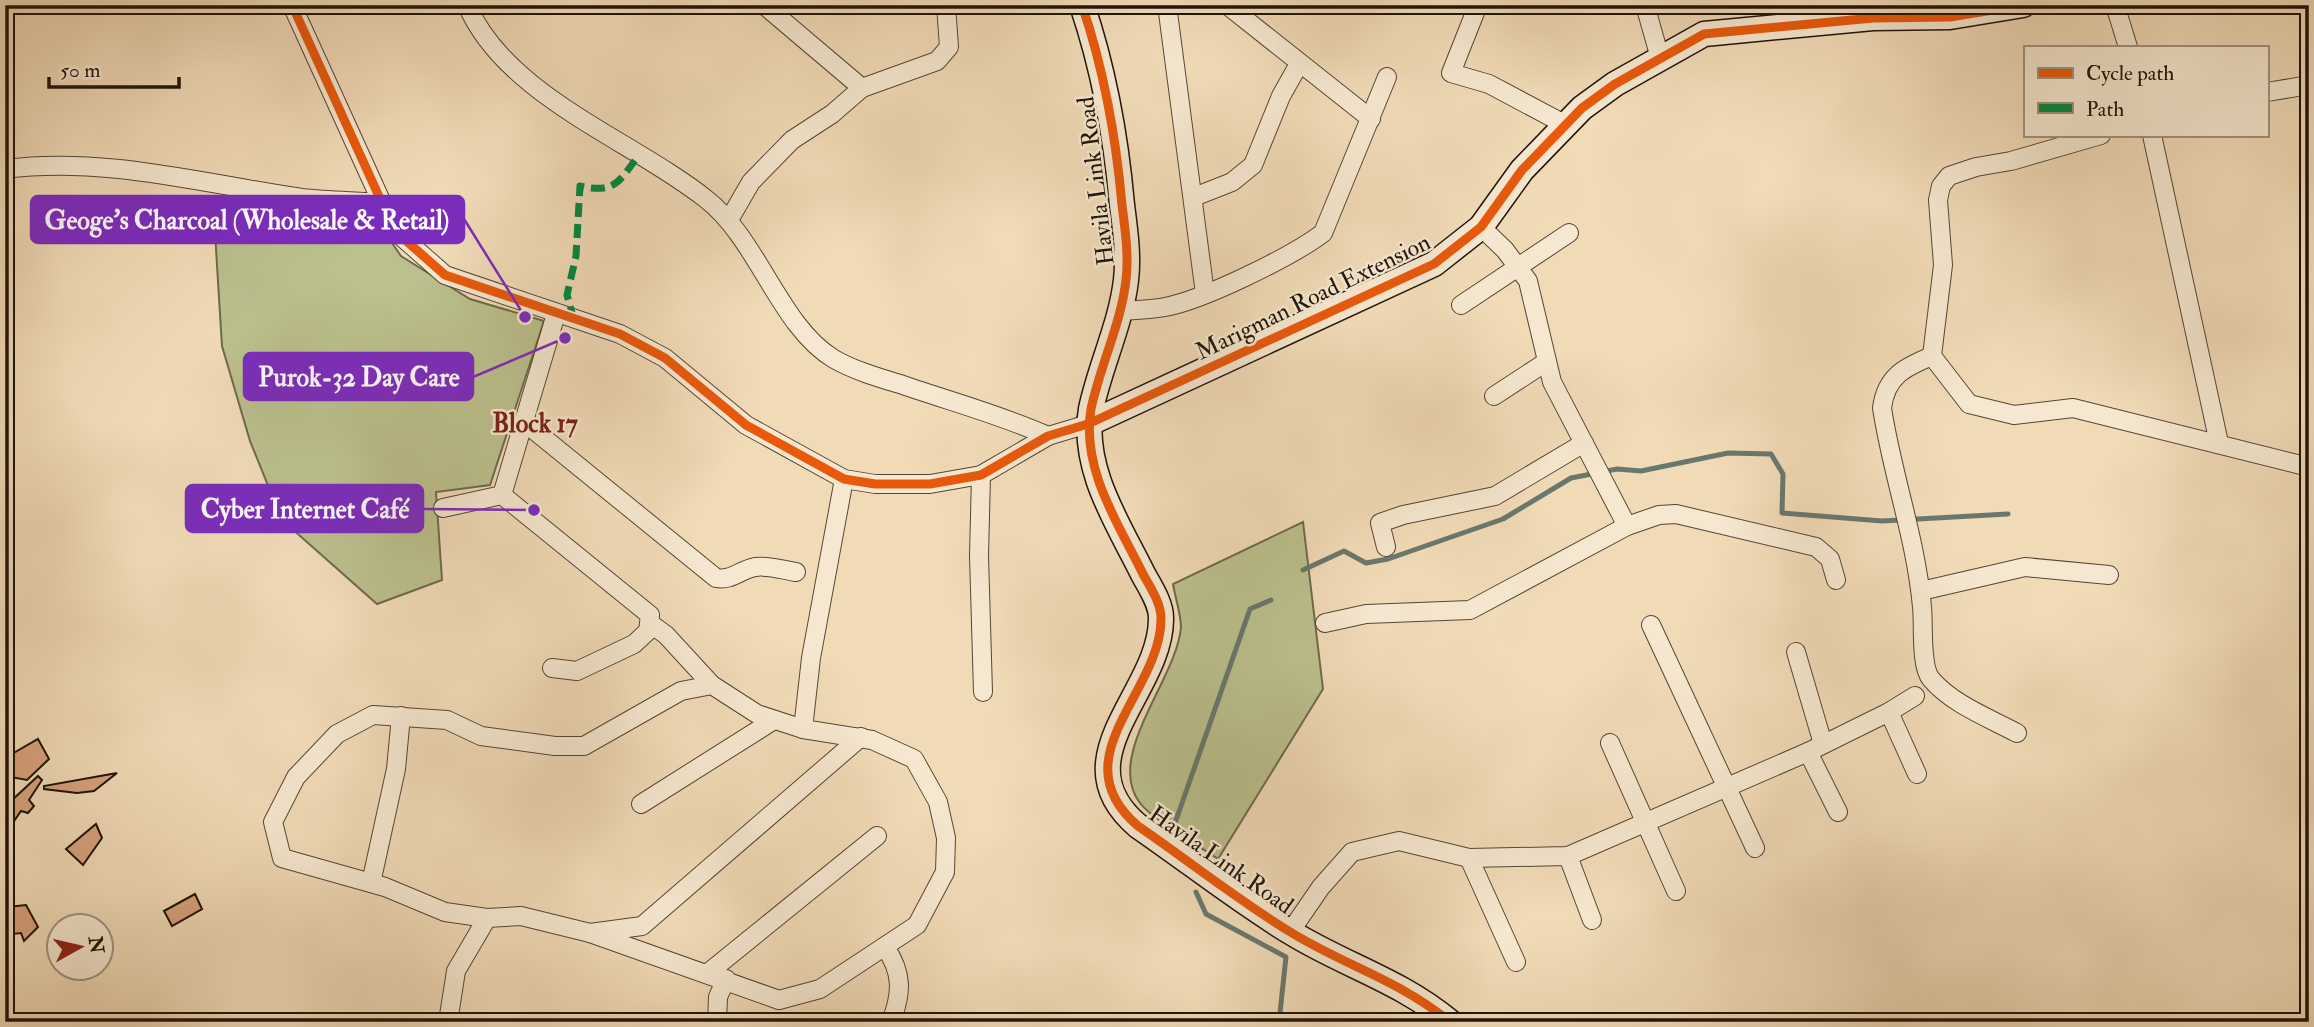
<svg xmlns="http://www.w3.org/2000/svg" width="2314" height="1027" font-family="'IM FELL Double Pica',serif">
	<rect width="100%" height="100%" fill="#f1dbb7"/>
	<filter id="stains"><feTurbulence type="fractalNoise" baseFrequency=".00286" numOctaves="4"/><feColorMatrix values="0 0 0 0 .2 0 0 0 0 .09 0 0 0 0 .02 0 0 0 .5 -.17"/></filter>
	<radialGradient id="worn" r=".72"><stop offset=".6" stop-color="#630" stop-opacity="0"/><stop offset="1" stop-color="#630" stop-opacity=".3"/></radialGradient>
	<!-- green -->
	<g fill="#bbc08d" stroke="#6d6a4c" stroke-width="2">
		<polygon points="213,200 372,214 401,256 470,299 544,321 490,485 436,492 442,580 377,604 282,520 250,441 222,346"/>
		<path d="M 1303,522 L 1323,689 L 1218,859 C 1199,846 1152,819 1140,803 C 1104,756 1177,679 1181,627 C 1181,614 1175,597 1173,584 Z"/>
	</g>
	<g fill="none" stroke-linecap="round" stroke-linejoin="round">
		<!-- stream -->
		<g stroke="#69786d" stroke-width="5">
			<polyline points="1303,570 1344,551 1366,563 1388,559 1503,519 1571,478 1617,469 1641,471 1728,453 1771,454 1783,474 1782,513 1882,521 2008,514"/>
			<polyline points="1174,826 1250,609 1271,600"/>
			<polyline points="1196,892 1206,914 1286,957 1279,1022"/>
		</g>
	</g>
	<!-- building -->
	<g fill="#d8a37e" stroke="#1f140a" stroke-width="2">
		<polygon points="38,739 49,759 27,780 5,776 5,758"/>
		<polygon points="117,773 94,791 77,793 44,789 44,786"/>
		<polygon points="38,776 42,780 29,800 34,806 28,813 21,811 12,824 9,803"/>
		<polygon points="96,824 102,838 83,865 66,849"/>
		<polygon points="195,894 202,909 172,926 164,911"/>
		<polygon points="26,905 38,927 24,941 21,933 13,934 8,907"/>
	</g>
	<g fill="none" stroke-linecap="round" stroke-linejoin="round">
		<defs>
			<g id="street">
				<polyline points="292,5 382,203 403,238 445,275 620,334 665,358 746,425 844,479 875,484 930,484 981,475 1048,436 1088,424"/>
				<path d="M 467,5 C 506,96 632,140 706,199 C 758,239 780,327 834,359 C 855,371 880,378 903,385 C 952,402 1001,415 1048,436"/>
				<polyline points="764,5 862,88"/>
				<polyline points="1167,5 1205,294"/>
				<polyline points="1227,5 1371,119"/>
				<polyline points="1478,5 1451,73 1489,84 1566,125"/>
				<polyline points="1645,5 1660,58"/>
				<polyline points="2115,5 2128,47"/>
				<polyline points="2267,92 2309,85"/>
				<polyline points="2101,135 2011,161 1976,167 1949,176 1941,186 1938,200 1943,265 1932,356 1969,404 2014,415 2073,408 2309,467"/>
				<polyline points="2152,135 2219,443"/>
				<path d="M 5,169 C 104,156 204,184 302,198 C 328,201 356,201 382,203"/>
				<polyline points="1194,197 1232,182 1253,165 1281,96 1299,64"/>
				<polyline points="729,220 751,182 792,140 832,114 862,88 937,61 949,47 946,5"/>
				<polyline points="1481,227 1505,250 1528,281 1552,382 1627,526"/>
				<polyline points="1461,305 1569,233"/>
				<path d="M 1121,311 C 1135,310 1150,310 1165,307 C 1203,300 1291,257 1323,233 L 1387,77"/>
				<path d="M 1932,356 C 1905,367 1886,376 1882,408 C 1892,474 1916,539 1922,607 C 1924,625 1920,666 1931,679 C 1952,704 1989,718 2017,733"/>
				<polyline points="1494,396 1546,362"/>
				<path d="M 524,422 L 716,578 C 731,581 740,570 755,567 C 768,565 783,570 796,572"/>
				<polyline points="981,475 979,556 983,692"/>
				<polyline points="502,495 650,615 648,631 634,644 577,671 552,668"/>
				<polyline points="443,508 502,495 556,314"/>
				<polyline points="1386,547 1380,523 1403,515 1495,496 1584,443"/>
				<polyline points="1921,591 2025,567 2109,575"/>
				<polyline points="1325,623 1366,614 1470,610 1627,526 1659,515 1676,514 1816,547 1830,559 1836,580"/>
				<polyline points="651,624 666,635 712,685"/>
				<polyline points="1651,625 1755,848"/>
				<polyline points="1796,652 1823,744"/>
				<polyline points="1889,712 1917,774"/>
				<polyline points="1610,743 1676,891"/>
				<polyline points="1808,752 1838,812"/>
				<polyline points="641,804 774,720"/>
				<polyline points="1568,856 1592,920"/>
				<polyline points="1469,858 1516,962"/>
				<polyline points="371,883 396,769 401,716"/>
				<polyline points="487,918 445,912 385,887 282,858 273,822 296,777 337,734 373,715 447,720 481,736 555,746 584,746 681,691 712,685 757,714 803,729"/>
				<polyline points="1290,932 1321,887 1352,852 1399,841 1469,858 1568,856 1808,752 1889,712 1915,696"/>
				<polyline points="590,933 779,1000 820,989 917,925 945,872 946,838 938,802 914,759 872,740 803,729 811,658 844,479"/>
				<path d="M 885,947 C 903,973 902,993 891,1022"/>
				<polyline points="708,973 877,836"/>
				<polyline points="448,1022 456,971 487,918 521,916 590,933 642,926 861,737"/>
				<polyline points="717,1022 718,997 726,979"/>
			</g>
			<g id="secondary">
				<path d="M 1082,5 C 1104,70 1116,137 1122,205 C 1125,229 1129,255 1126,280 C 1121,324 1100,366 1091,409 C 1081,469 1118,523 1143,574 C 1150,587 1161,603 1161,618 C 1162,692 1058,758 1138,826 C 1189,861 1239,901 1292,933 C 1346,966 1399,980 1450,1022"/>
				<polyline points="1088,424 1434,264 1481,227 1522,170 1582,108 1615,84 1704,34 1873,18 1950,17 2023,5"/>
			</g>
		</defs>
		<!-- street casing -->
		<use href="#street" stroke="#544635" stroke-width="20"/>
		<!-- secondary casing -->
		<use href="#secondary" stroke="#1f140a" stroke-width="27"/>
		<!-- street -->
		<use href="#street" stroke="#f6e8d0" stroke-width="18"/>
		<!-- secondary -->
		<use href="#secondary" stroke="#f6e8d0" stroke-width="24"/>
		<!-- quiet -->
		<path stroke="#00873e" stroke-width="7" stroke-dasharray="14 7" stroke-linecap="butt" d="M 574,320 L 567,295 L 576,256 L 580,186 C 616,194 619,181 639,155"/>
		<defs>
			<g id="cycleway">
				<polyline points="292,5 382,203 403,238 445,275 620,334 665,358 746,425 844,479 875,484 930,484 981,475 1048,436 1088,424 1434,264 1481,227 1522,170 1582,108 1615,84 1704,34 1873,18 1950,17 2023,5"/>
				<path d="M 1082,5 C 1104,70 1116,137 1122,205 C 1125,229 1129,255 1126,280 C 1121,324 1100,366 1091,409 C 1081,469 1118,523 1143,574 C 1150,587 1161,603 1161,618 C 1162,692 1058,758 1138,826 C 1189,861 1239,901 1292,933 C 1346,966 1399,980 1450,1022"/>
			</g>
		</defs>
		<!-- cycleway casing -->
		<use href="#cycleway" stroke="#f6e8d0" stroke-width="13"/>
		<!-- cycleway -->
		<use href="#cycleway" stroke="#e8590c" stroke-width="9"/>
	</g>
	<g text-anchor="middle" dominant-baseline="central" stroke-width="5" stroke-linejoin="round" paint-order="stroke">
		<!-- street labels -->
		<g font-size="24" fill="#1f140a" stroke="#f6e8d0">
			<text transform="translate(1096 181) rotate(-97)">Havila Link Road</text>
			<text transform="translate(1313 297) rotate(-26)">Marigman Road Extension</text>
			<text transform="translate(1221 860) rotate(35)">Havila Link Road</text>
		</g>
		<!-- neighbourhood labels -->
		<g font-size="26" font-weight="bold" fill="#7a1f14" stroke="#f6e8d0">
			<text x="535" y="424">Block 17</text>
		</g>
	</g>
	<!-- callouts -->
	<path fill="none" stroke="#7b2cbf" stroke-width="2.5" d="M525 317L464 219M565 338L473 377M534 510L423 509"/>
	<g fill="#7b2cbf" stroke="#f6e8d0" stroke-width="2.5">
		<circle cx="525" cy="317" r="7"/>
		<circle cx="565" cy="338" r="7"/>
		<circle cx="534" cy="510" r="7"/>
	</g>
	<g fill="#7b2cbf" stroke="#7b2cbf" stroke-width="2.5">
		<rect x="31" y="196" width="433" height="47" rx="7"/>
		<rect x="244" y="353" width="229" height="47" rx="7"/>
		<rect x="186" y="485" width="237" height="47" rx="7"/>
	</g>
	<g font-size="26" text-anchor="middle" font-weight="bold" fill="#fff">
		<text x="247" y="229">Geoge's Charcoal (Wholesale &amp; Retail)</text>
		<text x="359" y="386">Purok-32 Day Care</text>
		<text x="305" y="518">Cyber Internet Café</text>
	</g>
	<!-- margin -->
	<rect width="2314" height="1027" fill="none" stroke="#f1dbb7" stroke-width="28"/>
	<rect x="7" y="7" width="2300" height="1013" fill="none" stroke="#1f140a" stroke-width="3.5"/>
	<rect x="14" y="14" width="2286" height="999" fill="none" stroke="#1f140a" stroke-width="2"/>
	<!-- legend -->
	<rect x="2024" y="46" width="245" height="91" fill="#f6e8d0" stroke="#a09381" stroke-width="2"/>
	<rect x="2038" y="68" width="35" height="10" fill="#e8590c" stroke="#a09381" stroke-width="2"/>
	<text x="2086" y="80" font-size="21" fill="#1f140a">Cycle path</text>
	<rect x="2038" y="103" width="35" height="10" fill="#00873e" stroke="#a09381" stroke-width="2"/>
	<text x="2086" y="116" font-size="21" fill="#1f140a">Path</text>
	<!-- north arrow -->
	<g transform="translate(80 947) rotate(82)"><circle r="33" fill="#f6e8d0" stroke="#a09381" stroke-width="2"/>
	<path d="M0-5L12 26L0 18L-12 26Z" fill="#8f2418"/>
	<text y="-10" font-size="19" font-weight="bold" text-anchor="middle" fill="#1f140a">N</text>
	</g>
	<!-- scale -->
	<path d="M49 77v10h130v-10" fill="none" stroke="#1f140a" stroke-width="3.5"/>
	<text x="60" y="77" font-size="21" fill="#1f140a" stroke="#f6e8d0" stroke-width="5" paint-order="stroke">50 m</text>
	<rect width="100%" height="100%" filter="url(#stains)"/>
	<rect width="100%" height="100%" fill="url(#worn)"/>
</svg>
